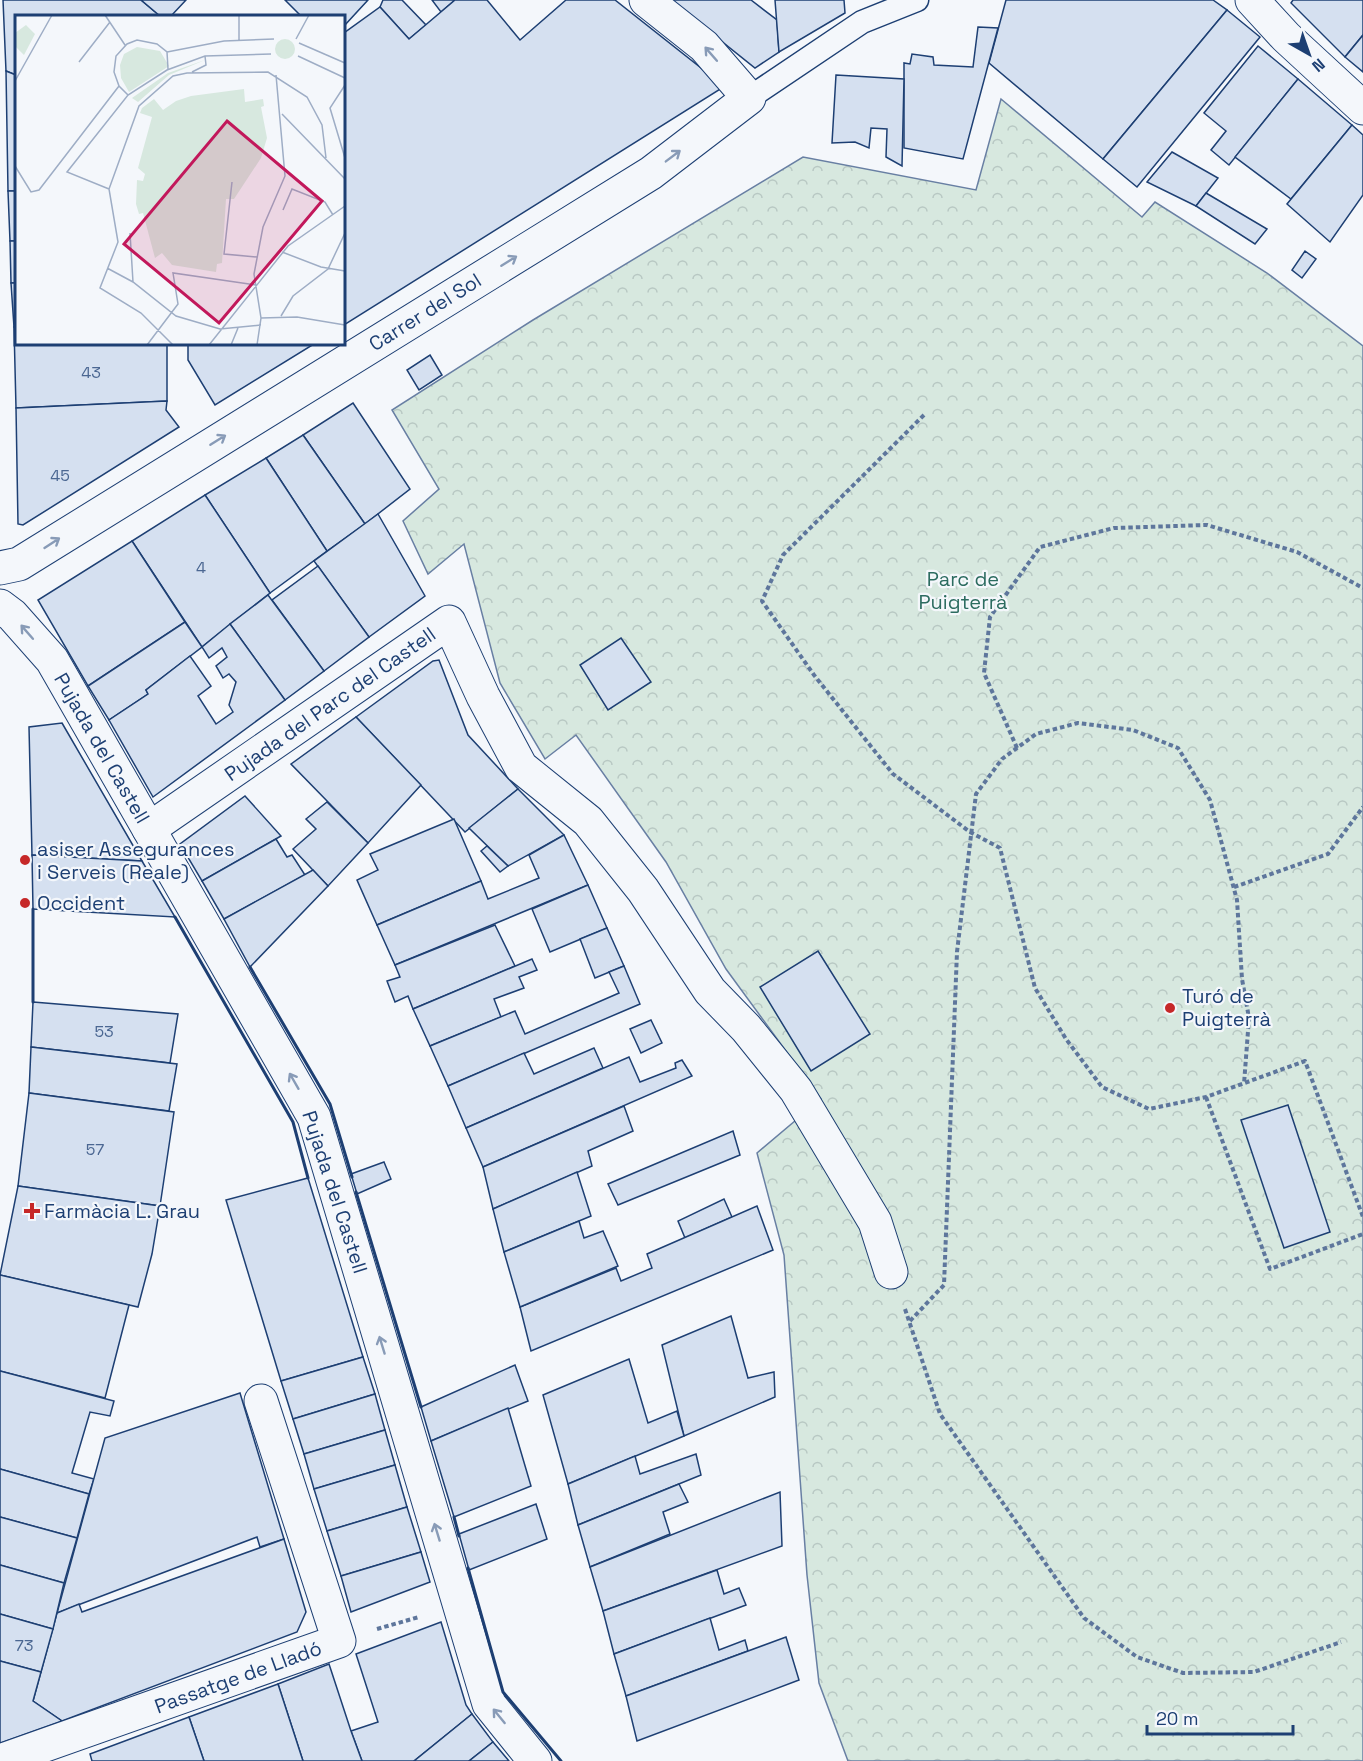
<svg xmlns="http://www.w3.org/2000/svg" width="1363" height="1761" font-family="'Space Grotesk',sans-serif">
	<defs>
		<pattern id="park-crowns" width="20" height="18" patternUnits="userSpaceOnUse" patternTransform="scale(1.5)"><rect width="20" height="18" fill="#d7e8df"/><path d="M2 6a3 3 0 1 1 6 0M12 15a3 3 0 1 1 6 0" fill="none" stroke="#b8c8c3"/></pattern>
	</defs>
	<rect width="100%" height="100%" fill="#f4f7fb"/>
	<!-- park -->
	<polygon fill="url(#park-crowns)" stroke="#687fa3" stroke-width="1.5" points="1001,99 1142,217 1155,202 1267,273 1363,346 1363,1761 848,1761 819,1683 807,1575 784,1255 757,1153 821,1099 726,969 666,862 576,735 545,759 500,683 464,544 428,574 403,521 439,489 392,410 533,320 803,157 976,190"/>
	<!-- building -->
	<g fill="#d5e0f0" stroke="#1d3f73" stroke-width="1.5">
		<polygon points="3,0 141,0 160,16 16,16 16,75 6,71"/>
		<polygon points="141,0 186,0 171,16 160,16"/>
		<polygon points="285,0 368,0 344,26 344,16 301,16"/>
		<polygon points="383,0 402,0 426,25 409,39 380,7"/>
		<polygon points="432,0 455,0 441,12"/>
		<polygon points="455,0 487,0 520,40 566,0 615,0 720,83 722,88 344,325 344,33 380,7 409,39"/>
		<polygon points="670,0 751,0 777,20 779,52 755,68"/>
		<polygon points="775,0 844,0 845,13 779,52"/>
		<polygon points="1006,0 1213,0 1227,10 1103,159 989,63"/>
		<polygon points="1293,0 1363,0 1363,35 1345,57 1291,3"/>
		<polygon points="1227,10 1260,37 1137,187 1103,159"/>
		<polygon points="978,27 998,28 963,159 904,148 904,63 910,64 912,54 933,57 934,65 973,67"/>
		<polygon points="1363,35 1363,72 1345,57"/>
		<polygon points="1258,46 1298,79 1229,165 1211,150 1226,131 1204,113"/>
		<polygon points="6,71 16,75 16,191 8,191"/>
		<polygon points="836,75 904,79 902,166 886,157 887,129 871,128 869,148 855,142 832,143"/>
		<polygon points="1298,79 1352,125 1291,199 1235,157"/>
		<polygon points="1352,125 1363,135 1363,195 1330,242 1287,204"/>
		<polygon points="1172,152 1218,178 1196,206 1147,182"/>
		<polygon points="8,191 16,191 16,241 10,241"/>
		<polygon points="1206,193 1267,229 1255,244 1196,206"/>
		<polygon points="10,241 16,241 16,283 11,283"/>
		<polygon points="1305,251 1316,259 1302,278 1292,270"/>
		<polygon points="11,283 16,283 16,327 14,327"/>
		<polygon points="14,327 16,327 16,344 167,344 167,401 16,408"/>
		<polygon points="188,344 314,344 215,405 188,360"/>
		<polygon points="430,355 442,375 419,390 407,370"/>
		<polygon points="167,401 166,410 179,427 23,525 18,524 16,408"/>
		<polygon points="353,403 410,489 365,524 303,435"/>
		<polygon points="303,435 365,524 327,551 266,458"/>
		<polygon points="266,458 327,551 270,593 205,495"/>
		<polygon points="205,495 270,593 202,647 132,541"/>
		<polygon points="378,514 425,596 369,637 314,561"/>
		<polygon points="132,541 185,622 88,686 38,600"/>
		<polygon points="318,566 369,637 324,671 272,600"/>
		<polygon points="268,595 324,671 285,700 230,624"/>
		<polygon points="185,622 202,647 146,690 148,694 109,720 88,686"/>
		<polygon points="230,624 285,700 153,797 109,720 148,694 146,690 190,656 211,686 198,696 216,724 233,712 229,705 236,682 229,674 223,678 216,666 227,657 222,648 209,658 202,647"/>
		<polygon points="621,638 651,682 608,710 580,665"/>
		<polygon points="439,660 468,735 518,789 465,832 356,717 433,661"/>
		<polygon points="356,717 421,785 368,843 291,764"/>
		<polygon points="62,723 142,861 32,855 29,727"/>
		<polygon points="518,789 564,835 508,866 469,828"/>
		<polygon points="245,796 281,836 202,881 180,844"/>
		<polygon points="327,802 368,843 328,886 293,849 316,829 306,819"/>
		<polygon points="454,819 481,881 377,925 357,880 378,870 370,854"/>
		<polygon points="564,835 588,885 395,965 377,925 481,881 488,899 539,878 529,855"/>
		<polygon points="276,839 287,857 292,855 305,875 224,919 202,881"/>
		<polygon points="487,846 508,866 500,872 481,851"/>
		<polygon points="32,855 142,861 175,917 33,909"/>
		<polygon points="313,870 328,886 250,967 224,919"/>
		<polygon points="588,885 607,928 550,952 532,909"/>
		<polygon points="495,925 515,966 413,1009 408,996 395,1002 387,981 400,977 395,965"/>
		<polygon points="607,928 624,966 595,978 580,939"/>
		<polygon points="818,951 870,1034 811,1071 760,987"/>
		<polygon points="532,959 537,970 519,977 524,988 494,999 501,1017 430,1046 413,1009"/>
		<polygon points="624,966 640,1004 448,1086 430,1046 515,1011 525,1034 619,993 609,972"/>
		<polygon points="33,1002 178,1014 170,1063 31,1047"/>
		<polygon points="651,1020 662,1043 641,1053 630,1029"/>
		<polygon points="31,1047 177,1064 169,1111 29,1093"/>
		<polygon points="594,1048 603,1068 466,1128 448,1086 524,1053 534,1074"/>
		<polygon points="629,1057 640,1082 676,1068 675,1063 682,1060 692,1076 483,1167 466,1128"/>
		<polygon points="29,1093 174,1112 160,1206 18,1186"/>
		<polygon points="1288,1105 1330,1232 1284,1248 1241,1120"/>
		<polygon points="624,1106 633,1131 588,1151 592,1166 493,1209 483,1167"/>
		<polygon points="733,1131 740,1155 618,1205 608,1184"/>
		<polygon points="384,1162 391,1179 357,1194 351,1174"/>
		<polygon points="577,1172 591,1216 504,1252 493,1209"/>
		<polygon points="308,1178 363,1357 281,1381 226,1200"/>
		<polygon points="18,1186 160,1206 152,1254 138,1307 0,1275"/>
		<polygon points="724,1199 732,1217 685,1238 678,1221"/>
		<polygon points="757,1206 773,1250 531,1351 520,1307 616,1268 621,1281 652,1268 647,1254"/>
		<polygon points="579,1221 584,1238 603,1231 618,1266 520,1307 504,1252"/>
		<polygon points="0,1275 129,1305 105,1398 0,1371"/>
		<polygon points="731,1316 748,1378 774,1372 775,1397 684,1436 662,1345"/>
		<polygon points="363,1357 375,1394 293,1419 281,1381"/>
		<polygon points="629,1359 648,1423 677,1411 684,1436 568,1484 543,1395"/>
		<polygon points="515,1365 528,1401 431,1441 421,1407"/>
		<polygon points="0,1371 114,1401 110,1416 90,1412 72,1473 94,1479 89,1494 0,1469"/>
		<polygon points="240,1393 284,1539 260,1547 257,1537 57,1613 105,1438"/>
		<polygon points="375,1394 385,1430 304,1454 293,1419"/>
		<polygon points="508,1408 531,1486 454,1517 431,1441"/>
		<polygon points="385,1430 395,1465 314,1489 304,1454"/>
		<polygon points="696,1454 701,1475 578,1525 568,1484 635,1456 640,1474"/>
		<polygon points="395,1465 407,1507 327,1531 314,1489"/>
		<polygon points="0,1469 89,1494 77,1538 0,1517"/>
		<polygon points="679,1484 688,1502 663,1512 670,1534 590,1567 578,1525"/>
		<polygon points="780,1492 782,1546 603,1611 590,1567"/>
		<polygon points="536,1504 547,1539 469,1570 459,1534"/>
		<polygon points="407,1507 421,1552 341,1576 327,1531"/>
		<polygon points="0,1517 77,1538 64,1583 0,1565"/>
		<polygon points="284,1539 306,1612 297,1632 62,1721 33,1701 57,1613 79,1604 82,1612"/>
		<polygon points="421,1552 430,1582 351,1612 341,1576"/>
		<polygon points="0,1565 64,1583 53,1629 0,1614"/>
		<polygon points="717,1570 724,1594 739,1588 746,1605 614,1654 603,1611"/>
		<polygon points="0,1614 53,1629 41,1672 0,1661"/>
		<polygon points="710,1618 719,1650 745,1640 748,1651 626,1696 614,1654"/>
		<polygon points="441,1622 466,1705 472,1714 414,1761 362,1761 351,1731 378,1722 356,1654"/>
		<polygon points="786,1637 799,1680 637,1741 626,1696"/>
		<polygon points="0,1661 41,1672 33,1701 62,1721 0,1743"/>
		<polygon points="329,1664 351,1731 362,1761 303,1761 278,1684"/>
		<polygon points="278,1684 303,1761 204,1761 189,1717"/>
		<polygon points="472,1714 493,1742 469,1761 414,1761"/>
		<polygon points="189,1717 204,1761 92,1761 90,1754"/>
		<polygon points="493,1742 509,1761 469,1761"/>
	</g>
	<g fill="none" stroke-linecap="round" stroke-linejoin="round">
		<defs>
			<polyline id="lane" points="749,98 862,22 917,0"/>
			<g id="street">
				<polyline points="1252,0 1286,37 1363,108"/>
				<polyline points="0,568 19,564 651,173 749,98 704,46 646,0"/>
				<polyline points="0,606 12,615 52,660 314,1117 489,1704 535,1761"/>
				<polyline points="149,829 449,622 483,696 521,767 588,821 643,890 710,991 746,1028 796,1090 875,1222 891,1272"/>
				<polyline points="0,1761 339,1641 261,1401"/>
			</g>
		</defs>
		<!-- lane casing -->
		<use href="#lane" stroke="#1d3f73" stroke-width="25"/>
		<!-- street casing -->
		<use href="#street" stroke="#1d3f73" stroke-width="35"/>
		<!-- path -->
		<g stroke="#5e769c" stroke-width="4" stroke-dasharray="4.5 3" stroke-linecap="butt">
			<polyline points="924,415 783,555 762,601 814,675 893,774 970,832 1000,848 1035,988 1066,1039 1102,1087 1149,1109 1206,1097 1305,1061 1363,1217"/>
			<polyline points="1017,748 984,673 990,617 1040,547 1114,528 1207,525 1297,552 1363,588"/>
			<polyline points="1234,887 1328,854 1363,807"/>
			<polyline points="1206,1097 1270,1269 1363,1234"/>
			<polyline points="905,1309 940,1414 1084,1618 1137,1657 1183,1673 1254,1672 1341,1642"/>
			<polyline points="910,1321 944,1285 957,952 976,794 1002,759 1036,734 1078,723 1133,730 1178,748 1210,800 1237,900 1242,979 1249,1018 1244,1084"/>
			<polyline points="377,1629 419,1617"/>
		</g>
		<!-- lane -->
		<use href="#lane" stroke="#f4f7fb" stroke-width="22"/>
		<!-- street -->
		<use href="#street" stroke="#f4f7fb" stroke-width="33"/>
		<!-- wall -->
		<g stroke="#1d3f73" stroke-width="3">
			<polyline points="175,917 293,1122 308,1178"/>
			<polyline points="250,967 330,1104 352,1177"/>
			<polyline points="33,1002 33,909"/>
			<polyline points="356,1192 421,1407"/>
			<polyline points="454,1517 459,1536"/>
			<polyline points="468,1568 503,1692 561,1761"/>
		</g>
	</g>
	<!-- one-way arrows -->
	<defs><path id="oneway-shaft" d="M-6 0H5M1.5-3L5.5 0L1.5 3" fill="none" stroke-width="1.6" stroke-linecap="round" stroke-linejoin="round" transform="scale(1.5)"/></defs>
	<g stroke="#889bb7">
		<use href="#oneway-shaft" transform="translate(711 54) rotate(-131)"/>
		<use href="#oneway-shaft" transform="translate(673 156) rotate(-37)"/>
		<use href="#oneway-shaft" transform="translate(509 261) rotate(-32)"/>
		<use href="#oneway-shaft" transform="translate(218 440) rotate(-32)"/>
		<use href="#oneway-shaft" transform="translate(52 543) rotate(-33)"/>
		<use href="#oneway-shaft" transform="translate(27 632) rotate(-131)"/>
		<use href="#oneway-shaft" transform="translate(294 1081) rotate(-120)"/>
		<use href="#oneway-shaft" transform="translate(382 1345) rotate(-107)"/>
		<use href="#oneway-shaft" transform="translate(437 1532) rotate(-107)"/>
		<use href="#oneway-shaft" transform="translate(499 1716) rotate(-129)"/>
	</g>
	<!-- markers -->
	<g fill="#c62828" stroke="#f4f7fb" stroke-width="2">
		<circle cx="25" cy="860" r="6"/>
		<circle cx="25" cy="903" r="6"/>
		<circle cx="1170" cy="1008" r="6"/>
		<path d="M29 1202h6v6h6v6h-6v6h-6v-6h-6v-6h6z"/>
	</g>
	<g text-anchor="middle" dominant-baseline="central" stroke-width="4.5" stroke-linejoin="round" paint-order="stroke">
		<!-- number labels -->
		<g font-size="16" fill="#4b6792">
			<text x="91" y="372">43</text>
			<text x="60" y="475">45</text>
			<text x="201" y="567">4</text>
			<text x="104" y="1031">53</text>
			<text x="95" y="1149">57</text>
			<text x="24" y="1645">73</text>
		</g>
		<!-- street labels -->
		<g font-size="20" fill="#1d3f73" stroke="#f4f7fb">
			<text transform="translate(425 312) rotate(-32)">Carrer del Sol</text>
			<text transform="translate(330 704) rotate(-35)">Pujada del Parc del Castell</text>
			<text transform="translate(102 748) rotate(60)">Pujada del Castell</text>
			<text transform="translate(335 1192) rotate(72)">Pujada del Castell</text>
			<text transform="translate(238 1677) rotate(-20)">Passatge de Lladó</text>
		</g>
		<!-- park labels -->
		<g font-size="20" fill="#2c6c60" stroke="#f4f7fb">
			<text x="963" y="579">Parc de<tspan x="963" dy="23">Puigterrà</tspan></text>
		</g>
		<!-- poi labels -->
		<g font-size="20" fill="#1d3f73" stroke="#f4f7fb" text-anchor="start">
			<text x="37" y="849">asiser Assegurances<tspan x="37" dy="23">i Serveis (Reale)</tspan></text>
			<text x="37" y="903">Occident</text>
			<text x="1182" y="996">Turó de<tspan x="1182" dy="23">Puigterrà</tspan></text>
			<text x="44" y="1211">Farmàcia L. Grau</text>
		</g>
	</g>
	<!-- overview -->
	<g transform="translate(15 15)">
		<rect width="330" height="330" fill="#f4f7fb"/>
		<path d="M 11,10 L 20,19 L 9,40 L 0,31 L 0,18 ZM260 34a10 10 0 1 1 20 0a10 10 0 1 1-20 0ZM 122,32 L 145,36 L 154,51 L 114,77 L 106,63 L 105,50 L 109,39 ZM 229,74 L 230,87 L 248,84 L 249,91 L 246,92 L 252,123 L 246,143 L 219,184 L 211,184 L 207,248 L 202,249 L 201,257 L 157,250 L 147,238 L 140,243 L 128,198 L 124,199 L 121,189 L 122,165 L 128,166 L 130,159 L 123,153 L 137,102 L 125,98 L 127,93 L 139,84 L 148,95 L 161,86 L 176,81 Z" fill="#d7e8df"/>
		<path d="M 190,45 L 154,60 L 123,87 L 117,83 L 153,58 Z" fill="#d7e8df"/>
		<path fill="none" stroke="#9eadc5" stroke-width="1.5" d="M 90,0 L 110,30M 281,24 L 294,0M 224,25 L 224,0M 284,28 L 330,48M 152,37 L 209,26 L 259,24M 283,41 L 330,63M 64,47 L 95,7M 177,57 L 191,50 L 190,41M 0,66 L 37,0M 330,70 L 315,93 L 330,143M 113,80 L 104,71 L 99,57 L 101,41 L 112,29 L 122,25 L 142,29 L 152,37 L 153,54M 267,99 L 330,164M 0,151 L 16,177 L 24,175 L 104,71M 217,167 L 209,239 L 242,242M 94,174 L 52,157 L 113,80 L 152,55 L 190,41 L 256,39M 268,195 L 277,174 L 310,187 L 318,200M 115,218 L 118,267M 267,237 L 306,252 L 330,256M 92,253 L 118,267 L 161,301 L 205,314 L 246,310M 266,301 L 278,281 L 313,254 L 330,218M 246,303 L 282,302 L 330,310M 132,330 L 163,289 L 158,258 L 241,270M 158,330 L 126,298 L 85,273 L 103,227 L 94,174 L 124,91 L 158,61 L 172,58 L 253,57 L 292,82 L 307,110 L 311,143M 194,330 L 273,231 L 330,191M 216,330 L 223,313M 242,330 L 246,303 L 239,259 L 248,212 L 270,161 L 261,60"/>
		<path fill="#c2185b" fill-opacity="0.15" stroke="#c2185b" stroke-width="3" d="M 212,106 L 307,186 L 204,308 L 109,229 Z"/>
		<rect width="330" height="330" fill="none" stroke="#1d3f73" stroke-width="3"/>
	</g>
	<!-- north arrow -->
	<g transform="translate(1309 54) rotate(140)" stroke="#f4f7fb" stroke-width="4.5" paint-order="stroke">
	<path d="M0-4.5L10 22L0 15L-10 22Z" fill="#1d3f73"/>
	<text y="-9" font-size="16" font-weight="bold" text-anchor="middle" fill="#1d3f73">N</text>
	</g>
	<!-- scale -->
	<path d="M1147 1725v9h146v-9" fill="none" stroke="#1d3f73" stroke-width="3"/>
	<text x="1156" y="1725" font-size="18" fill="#1d3f73" stroke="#f4f7fb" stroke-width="4.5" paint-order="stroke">20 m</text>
</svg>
